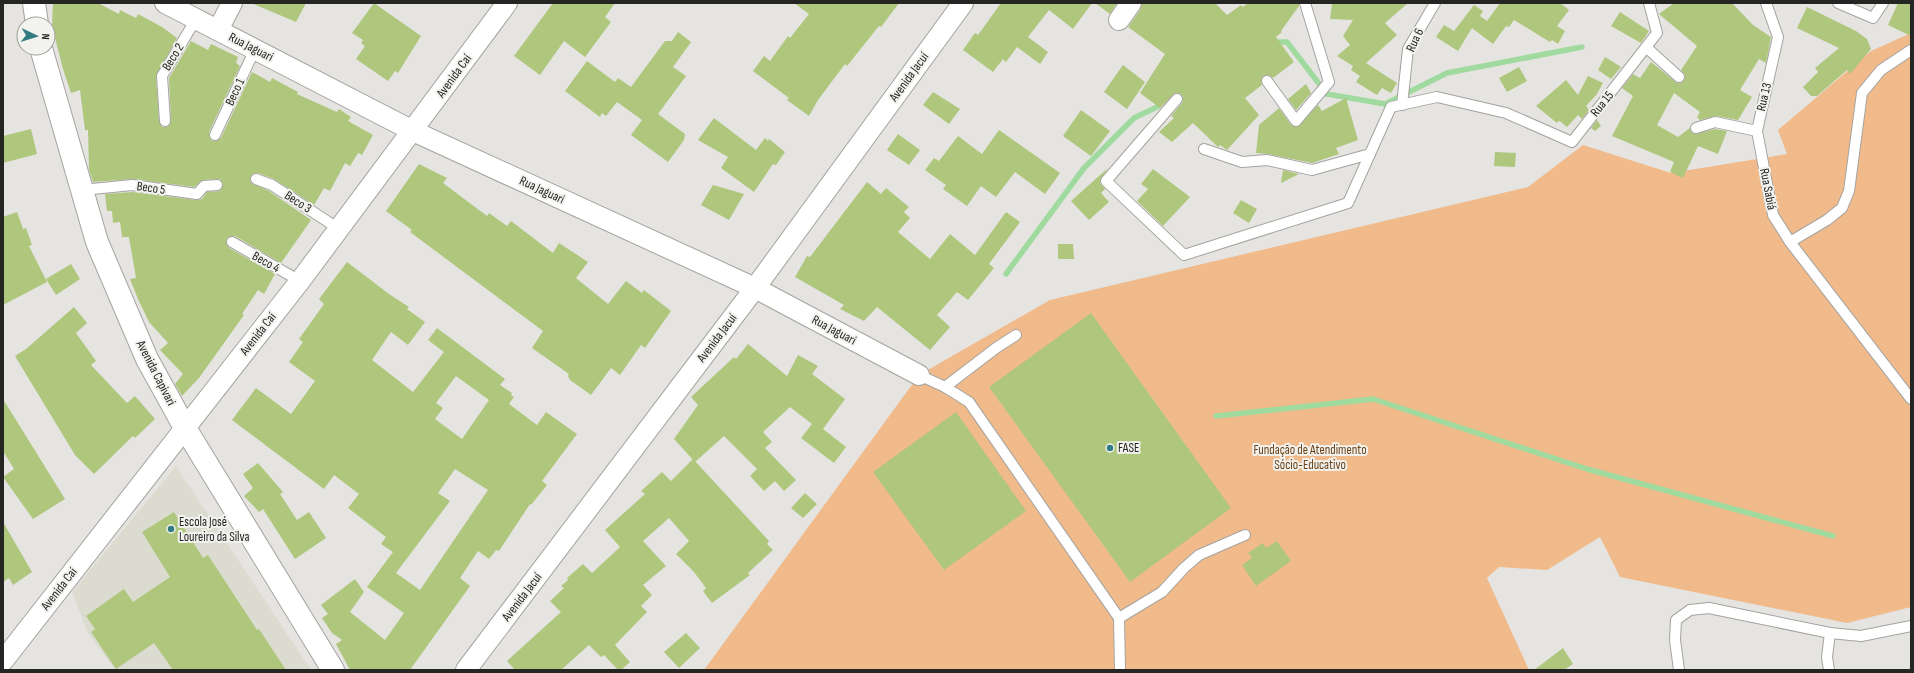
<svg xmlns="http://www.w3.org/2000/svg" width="1914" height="673" font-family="'Sofia Sans Condensed',sans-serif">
	<rect width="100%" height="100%" fill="#e5e4e1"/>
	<!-- built -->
	<polygon fill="#dcdbd0" points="176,466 311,670 115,670 88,633 72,592"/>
	<!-- green -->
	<polygon fill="#f1ba8a" points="1911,33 1911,607 1847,623 1620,577 1600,537 1547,570 1499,567 1487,578 1529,670 704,670 919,375 1050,300 1528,187 1583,145 1671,173 1787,154 1778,130 1871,51"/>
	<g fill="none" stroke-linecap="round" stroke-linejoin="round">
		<!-- stream -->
		<g stroke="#a0da9e" stroke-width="5.5">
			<polyline points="1273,42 1287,42 1327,94 1385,104 1447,73 1582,47"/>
			<polyline points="1006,274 1084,168 1134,118 1157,107 1162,101"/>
			<polyline points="1216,416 1373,399 1587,469 1833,536"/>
		</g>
	</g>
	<!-- building -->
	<g fill="#afc77d" fill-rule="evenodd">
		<polygon points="53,3 98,3 119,14 120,10 136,18 138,14 162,27 177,38 156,76 159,121 162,127 168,127 171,121 169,78 191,41 208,50 211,44 238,57 236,63 240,66 209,132 209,136 212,141 216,141 221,138 252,72 270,82 272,78 298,92 297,94 337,112 339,109 351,117 348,121 373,135 362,155 358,153 350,166 345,163 330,191 324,188 314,205 274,179 258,173 252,174 250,180 251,183 269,191 311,220 281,263 235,236 232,236 227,238 226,242 229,248 275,274 264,294 258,290 242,314 244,315 199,378 182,396 175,384 183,374 160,350 168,343 149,322 138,299 130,279 136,278 129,237 122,237 120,222 113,223 112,211 107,211 105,194 132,192 196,200 202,199 207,192 220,191 223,184 220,179 216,179 203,180 194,187 133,179 93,182 89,170 88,130 85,130 80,90 71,93 63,69 52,26"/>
		<polygon points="251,3 306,3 296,22"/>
		<polygon points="374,3 421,36 398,73 395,71 388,81 356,59 365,46 361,43 363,40 352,33"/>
		<polygon points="553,3 615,3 605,17 611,22 585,57 564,41 540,75 514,56"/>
		<polygon points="794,3 899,3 881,27 879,26 847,66 845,64 818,100 809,116 787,100 789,98 753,71 764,56 770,61 788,36 790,38 809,14"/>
		<polygon points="1001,3 1092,3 1073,29 1049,10 1028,37 1048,52 1040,64 1017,47 1006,62 1003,59 993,72 963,50 975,33 978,35"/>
		<polygon points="1095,3 1117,3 1110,14"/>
		<polygon points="1142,3 1215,3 1227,15 1241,5 1243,7 1248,3 1299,3 1299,6 1281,31 1282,32 1276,37 1294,62 1273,78 1269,75 1263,76 1261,81 1262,85 1245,98 1259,115 1227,150 1220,145 1218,147 1193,123 1172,142 1159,132 1174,118 1171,116 1182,103 1183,97 1181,94 1175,93 1160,108 1140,93 1165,54 1128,27 1140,10"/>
		<polygon points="1332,3 1408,3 1385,23 1397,35 1366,63 1397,83 1391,93 1382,88 1377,95 1356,82 1360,76 1351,70 1353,66 1337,56 1350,45 1343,36 1353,20 1330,19"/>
		<polygon points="1500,3 1560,3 1569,10 1557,26 1565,31 1558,44 1552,40 1550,42 1514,20 1509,27 1506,26 1493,44 1472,28 1458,51 1436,37 1444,25 1454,31 1474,5 1483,11 1480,16 1487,21"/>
		<polygon points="1674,3 1732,3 1753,25 1771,37 1766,63 1759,59 1740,90 1752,97 1738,120 1716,116 1700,120 1697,117 1700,112 1674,93 1657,125 1678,137 1690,128 1691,132 1695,134 1715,129 1727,131 1718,154 1698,146 1683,178 1670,172 1674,162 1612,136 1633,96 1622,88 1633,74 1640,78 1651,62 1677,83 1681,83 1685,79 1685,75 1681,70 1697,46 1659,14"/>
		<polygon points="1898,3 1911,3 1911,36 1888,25"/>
		<polygon points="1807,7 1856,31 1867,39 1871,49 1850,74 1847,70 1817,96 1811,96 1803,87 1818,72 1815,68 1839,48 1797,28"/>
		<polygon points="1620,12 1649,31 1641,43 1611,26"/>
		<polygon points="678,32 691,42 673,67 686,76 658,114 685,134 684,140 668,162 631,135 642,120 617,102 606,116 602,113 600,117 565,91 587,61 615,82 618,78 631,87 665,41 672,41"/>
		<polygon points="1605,57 1621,67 1611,79 1598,70"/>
		<polygon points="1123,65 1145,82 1127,109 1104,92"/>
		<polygon points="1519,67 1527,81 1507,92 1499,78"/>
		<polygon points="1588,76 1603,83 1597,94 1586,106 1589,110 1582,119 1578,115 1567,127 1561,122 1558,121 1557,123 1536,106 1566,80 1578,95"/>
		<polygon points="1306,84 1311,93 1296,110 1288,99"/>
		<polygon points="933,92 960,109 949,124 923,105"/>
		<polygon points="1346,98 1358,140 1336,148 1339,154 1312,163 1268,154 1256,153 1259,125 1279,108 1291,125 1297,127 1318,105 1322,111"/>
		<polygon points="1081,110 1110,131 1091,156 1063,136"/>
		<polygon points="714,118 756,150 765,138 768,141 769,139 785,152 776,165 773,164 754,192 721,168 728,157 698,140"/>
		<polygon points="1597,120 1601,126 1595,131 1591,128"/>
		<polygon points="31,129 37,154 3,163 3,136"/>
		<polygon points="999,130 1060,173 1045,194 1015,172 996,197 981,186 967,206 943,189 946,185 925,170 934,158 939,161 958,136 982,154"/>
		<polygon points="898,134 920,150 909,165 887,150"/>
		<polygon points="1495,152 1516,153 1515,167 1494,166"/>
		<polygon points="419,164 447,178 443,183 487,216 489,213 507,226 511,221 553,253 559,243 588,262 576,278 608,304 626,281 642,293 644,290 671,311 645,348 641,345 620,375 611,368 591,395 570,380 568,376 569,374 532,348 543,331 410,232 412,230 386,211"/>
		<polygon points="1108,168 1100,180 1100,183 1105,189 1101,193 1109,202 1089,220 1071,201"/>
		<polygon points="1153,169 1190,197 1163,226 1137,201 1148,189 1141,184"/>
		<polygon points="1283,170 1299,174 1281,183"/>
		<polygon points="867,182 881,194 886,188 909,207 904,212 910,218 898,232 930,259 950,234 975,255 1006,212 1020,222 989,264 994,268 968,300 957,292 937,315 950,327 930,350 877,307 864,321 840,309 844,305 795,277 807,256 810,257"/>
		<polygon points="713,185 744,194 729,220 701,205"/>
		<polygon points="1241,200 1257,209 1249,223 1233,213"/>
		<polygon points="17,212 23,229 26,228 32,245 29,246 47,282 3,305 3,217"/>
		<polygon points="1058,244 1073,244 1074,259 1058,259"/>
		<path d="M 347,262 L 389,294 L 409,307 L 407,309 L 425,322 L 408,345 L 391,332 L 372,360 L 413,392 L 444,352 L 428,340 L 437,328 L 505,379 L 500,385 L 512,393 L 511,395 L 514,397 L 509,404 L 537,425 L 546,412 L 577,434 L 542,481 L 547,485 L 531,505 L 530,504 L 499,551 L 496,550 L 489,559 L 478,551 L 460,578 L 470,586 L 410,670 L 350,670 L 336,644 L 342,640 L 332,633 L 322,618 L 328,614 L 321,605 L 355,579 L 364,592 L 350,612 L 385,640 L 404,613 L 367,587 L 393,552 L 381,544 L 386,537 L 348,508 L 359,494 L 334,475 L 324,489 L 232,420 L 256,388 L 291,414 L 315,381 L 289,362 L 303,342 L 299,339 L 324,304 L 319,299 ZM 456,376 L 489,400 L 462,439 L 435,419 L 443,408 L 436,403 ZM 455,469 L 488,490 L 420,590 L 396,573 L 450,501 L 438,493 Z"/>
		<polygon points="71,264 80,279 56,295 46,279"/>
		<polygon points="74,307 87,323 76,333 96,361 91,365 127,403 135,396 155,419 135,438 133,436 94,474 75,455 15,356 26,349"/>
		<polygon points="1091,313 1231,508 1130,582 989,387"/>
		<polygon points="748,344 787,376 798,355 818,366 812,374 845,399 823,429 846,447 834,463 801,438 812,424 790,407 763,432 772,442 765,448 796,480 784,491 775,481 764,491 750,476 757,469 724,436 695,462 674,439 698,405 691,397 734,357 736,359"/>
		<polygon points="3,399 65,499 33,519 3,477 14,469 3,451"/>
		<polygon points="956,412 1026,511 944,570 873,472"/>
		<polygon points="693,459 769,541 767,544 773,550 748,573 750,575 712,603 703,591 706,588 694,572 676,554 689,541 669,518 643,541 666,566 643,585 652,595 641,606 647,612 615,645 630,662 621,670 618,670 604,655 601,657 589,645 561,670 515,670 507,661 561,612 550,601 564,588 561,586 568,580 567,578 583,564 592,573 620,547 605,530 645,494 641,491 662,472 671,481"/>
		<polygon points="258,463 283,492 280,494 297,520 309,512 326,538 295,559 263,509 259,512 244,496 253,488 243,474"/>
		<polygon points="805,493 817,504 803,518 791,508"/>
		<polygon points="174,512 203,558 208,555 257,630 259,629 286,670 173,670 154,643 116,669 91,632 95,629 86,616 124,589 133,602 170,577 142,532"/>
		<polygon points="3,522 32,572 13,585 9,578 3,582"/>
		<polygon points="1277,541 1291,561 1256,586 1242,565 1252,558 1248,553 1263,543 1266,548"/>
		<polygon points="686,633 700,648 679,668 664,652"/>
		<polygon points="1563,648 1573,664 1564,670 1534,670"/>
	</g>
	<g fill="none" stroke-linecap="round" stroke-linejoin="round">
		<defs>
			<g id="lane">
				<polyline points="1838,3 1873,18 1883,3"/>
				<polyline points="1647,48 1679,77"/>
				<polyline points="1267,81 1296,121 1329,82 1305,3"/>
				<polyline points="1177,99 1106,181 1184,255 1348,203 1391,107 1437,97 1506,113 1572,142 1657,33 1649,3"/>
				<polyline points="1402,105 1408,49 1435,3"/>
				<polyline points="165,121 162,76 196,19"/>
				<polyline points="1696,128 1715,122 1757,131 1778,37 1766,3"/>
				<polyline points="1757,131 1773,215 1790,242 1911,399"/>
				<polyline points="215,135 255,49"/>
				<polyline points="1204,149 1242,162 1267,160 1312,170 1370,154"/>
				<polyline points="256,179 272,185 339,229"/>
				<polyline points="82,190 132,185 197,194 204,186 217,185"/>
				<polyline points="232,242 300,281"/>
				<polyline points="1790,242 1827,220 1842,208 1849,191 1862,93 1881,70 1911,50"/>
				<polyline points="919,375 945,387 969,402 1119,618 1120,670"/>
				<polyline points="945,387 996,348 1016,335"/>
				<polyline points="1119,618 1162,592 1184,568 1199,555 1245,535"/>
				<polyline points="1679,670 1675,640 1676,620 1690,610 1709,608 1830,633 1861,636 1911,626"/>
				<polyline points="1829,670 1827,657 1830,633"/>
			</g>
			<g id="street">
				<polyline points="165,3 413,131 755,288 919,375"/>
				<polyline points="1119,20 1131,3"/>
				<polyline points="218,30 232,3"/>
				<polyline points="3,661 300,281 507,3"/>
				<polyline points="466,670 755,288 963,3"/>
			</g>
			<g id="secondary">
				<polyline points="34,3 37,24"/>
				<polyline points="41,48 97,242 147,359 185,428 333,670"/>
			</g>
		</defs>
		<!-- lane casing -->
		<use href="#lane" stroke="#a4a3a0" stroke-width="12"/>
		<!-- street casing -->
		<use href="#street" stroke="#a4a3a0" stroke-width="22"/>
		<!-- secondary casing -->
		<use href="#secondary" stroke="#a4a3a0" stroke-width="24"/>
		<!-- lane -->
		<use href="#lane" stroke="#fff" stroke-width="10"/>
		<!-- street -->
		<use href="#street" stroke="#fff" stroke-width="20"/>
		<!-- secondary -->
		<use href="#secondary" stroke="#fff" stroke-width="22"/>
	</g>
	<!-- markers -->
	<g fill="#337b83" stroke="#f2f2ee" stroke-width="1.5">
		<circle cx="1110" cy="448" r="4"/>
		<circle cx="171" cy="529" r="4"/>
	</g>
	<g text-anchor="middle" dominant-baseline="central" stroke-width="4" stroke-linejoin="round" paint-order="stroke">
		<!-- street labels -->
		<g font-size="13" fill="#252524" stroke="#f2f2ee">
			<text transform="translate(1415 40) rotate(-65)">Rua 6</text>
			<text transform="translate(251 47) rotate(27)">Rua Jaguari</text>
			<text transform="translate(173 57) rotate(-58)">Beco 2</text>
			<text transform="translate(454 76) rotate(-54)">Avenida Caí</text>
			<text transform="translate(909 77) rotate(-54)">Avenida Jacuí</text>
			<text transform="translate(235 92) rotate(-65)">Beco 1</text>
			<text transform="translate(1764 97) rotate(-77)">Rua 13</text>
			<text transform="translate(1602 104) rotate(-51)">Rua 15</text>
			<text transform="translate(151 188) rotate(8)">Beco 5</text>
			<text transform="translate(1768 189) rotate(79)">Rua Sabiá</text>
			<text transform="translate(542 190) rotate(25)">Rua Jaguari</text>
			<text transform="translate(298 202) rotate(33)">Beco 3</text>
			<text transform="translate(266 262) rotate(29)">Beco 4</text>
			<text transform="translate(834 330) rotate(28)">Rua Jaguari</text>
			<text transform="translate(258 334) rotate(-52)">Avenida Caí</text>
			<text transform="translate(717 338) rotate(-53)">Avenida Jacuí</text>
			<text transform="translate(156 373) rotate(63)">Avenida Capivari</text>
			<text transform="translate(59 589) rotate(-52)">Avenida Caí</text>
			<text transform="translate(522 597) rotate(-53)">Avenida Jacuí</text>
		</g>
		<!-- poi labels -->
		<g font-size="13" fill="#252524" stroke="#f2f2ee" text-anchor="start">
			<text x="1118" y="448">FASE</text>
			<text x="179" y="522">Escola José<tspan x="179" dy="15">Loureiro da Silva</tspan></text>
		</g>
		<!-- park labels -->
		<g font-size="13" fill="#6b4118" stroke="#f2f2ee">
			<text x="1310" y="450">Fundação de Atendimento<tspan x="1310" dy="15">Sócio-Educativo</tspan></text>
		</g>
	</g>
	<!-- border -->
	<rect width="1914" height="673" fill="none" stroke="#252524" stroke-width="8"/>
	<!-- north arrow -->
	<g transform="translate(36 36) rotate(94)"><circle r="19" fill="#f2f2ee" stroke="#a0a09d"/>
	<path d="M0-3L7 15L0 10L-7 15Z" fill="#337b83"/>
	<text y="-6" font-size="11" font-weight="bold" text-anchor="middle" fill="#252524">N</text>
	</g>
</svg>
